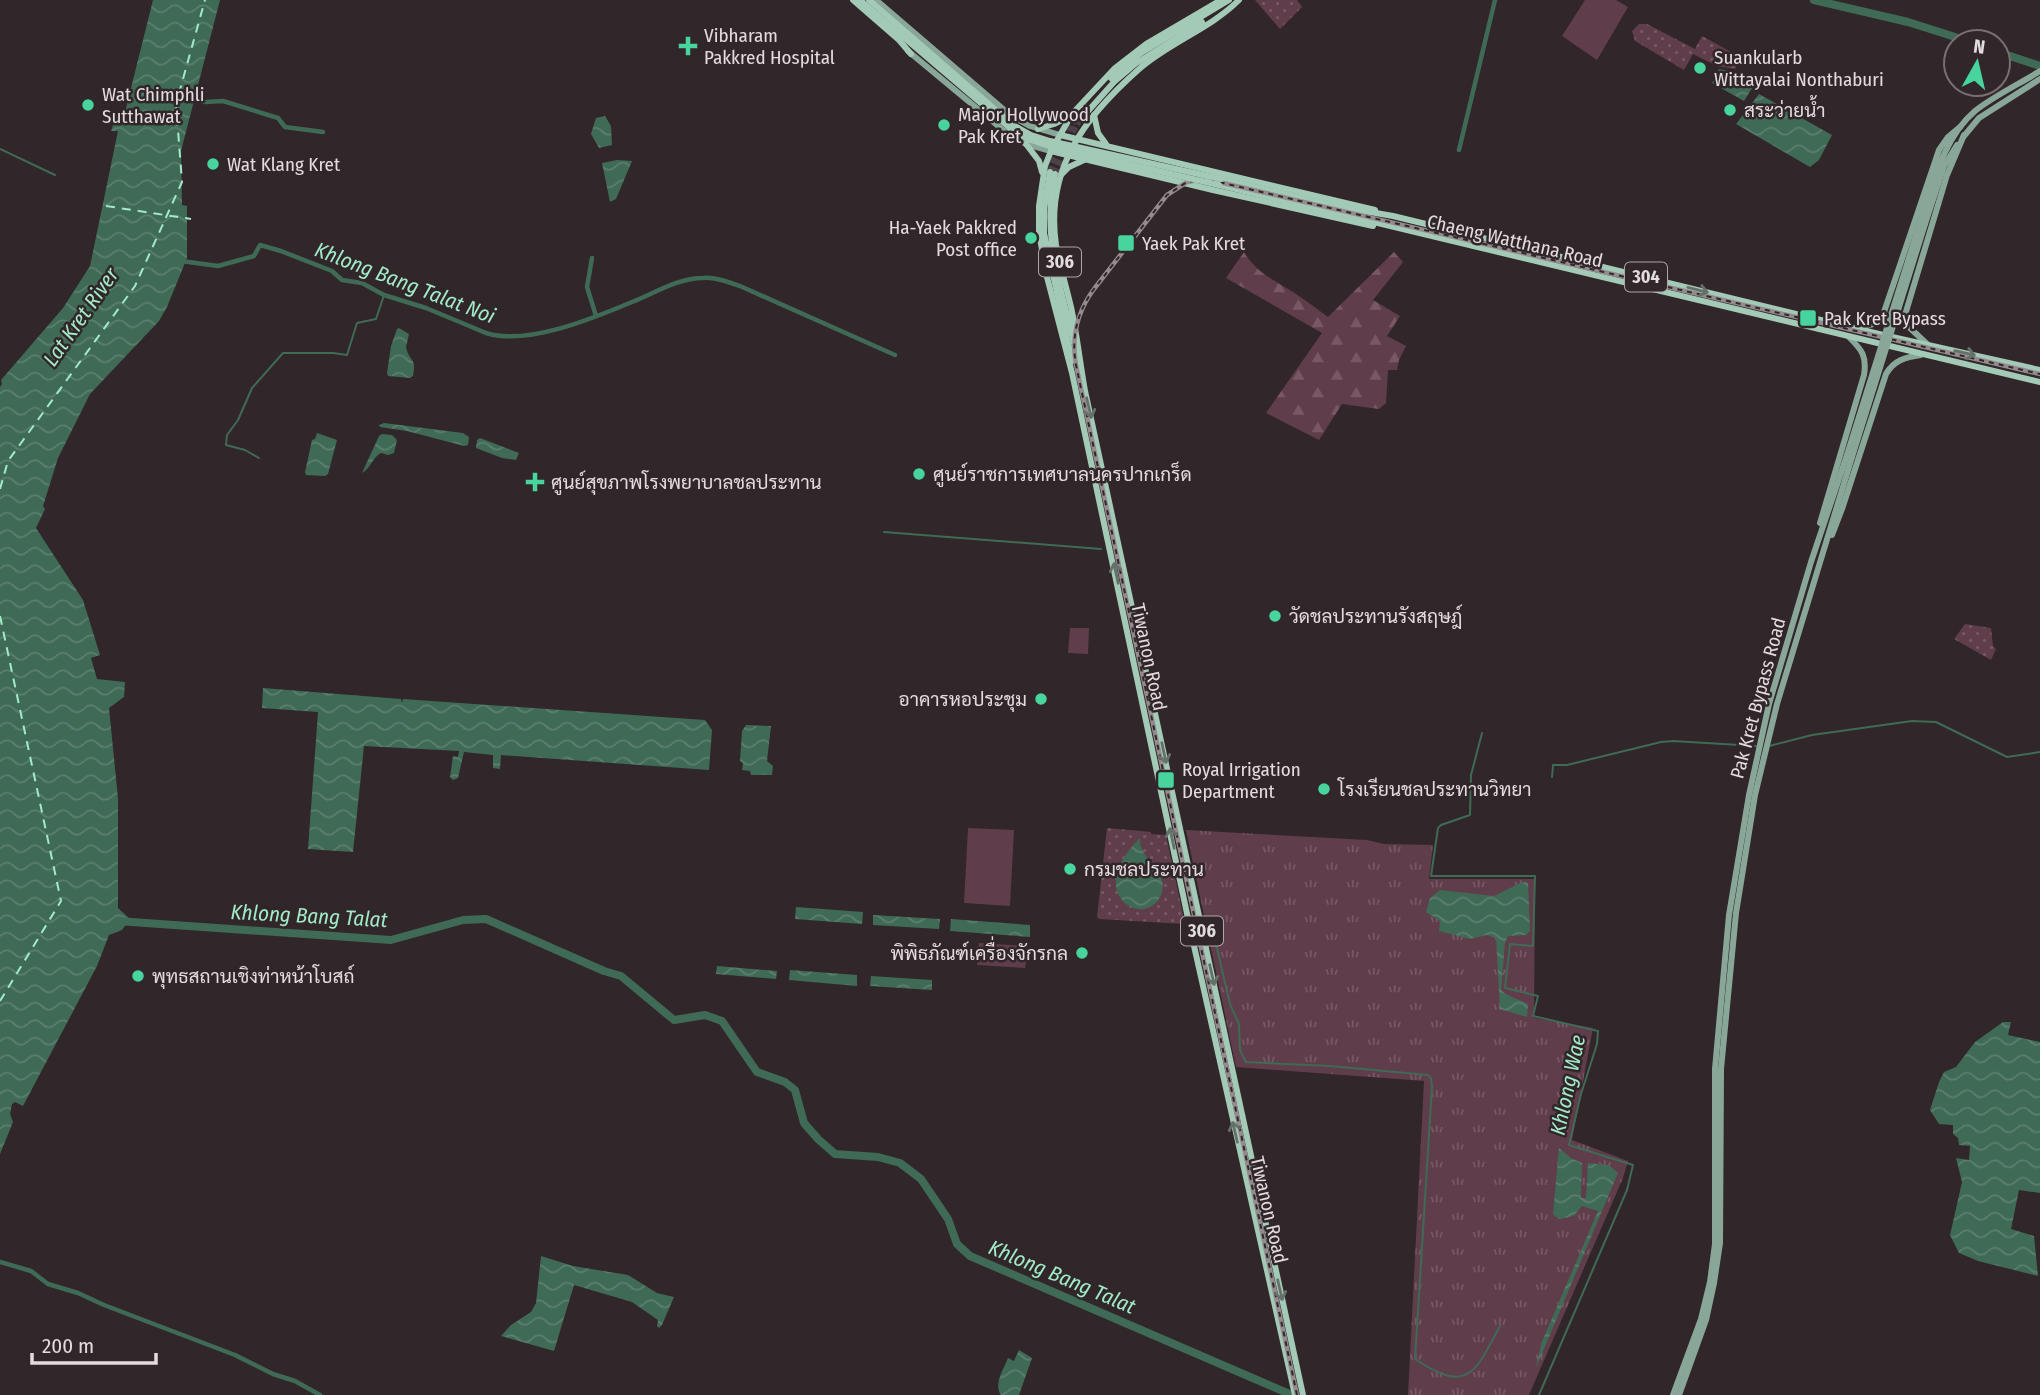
<svg xmlns="http://www.w3.org/2000/svg" width="2040" height="1395" font-family="'Fira Sans Condensed',Sarabun,sans-serif">
	<defs>
		<pattern id="grass-tufts" width="24" height="20" patternUnits="userSpaceOnUse" patternTransform="scale(1.75)"><rect width="24" height="20" fill="#603d4b"/><path d="M3 7l-1-3M5 7V3M7 7l1-3M15 17l-1-3M17 17v-4M19 17l1-3" fill="none" stroke="#775864"/></pattern>
		<pattern id="forest-firs" width="22" height="20" patternUnits="userSpaceOnUse" patternTransform="scale(1.75)"><rect width="22" height="20" fill="#603d4b"/><path d="M5 1l3.5 6h-7zM16 11l3.5 6h-7z" fill="#775864"/></pattern>
		<pattern id="park-dots" width="8" height="8" patternUnits="userSpaceOnUse" patternTransform="scale(1.75)"><rect width="8" height="8" fill="#603d4b"/><path d="M2 2h.1M6 6h.1" fill="none" stroke="#775864" stroke-width="1.8" stroke-linecap="round"/></pattern>
		<pattern id="water-waves" width="16" height="10" patternUnits="userSpaceOnUse" patternTransform="scale(1.75)"><rect width="16" height="10" fill="#3f6a56"/><path d="M0 5q4-4 8 0t8 0" fill="none" stroke="#5b7f6e"/></pattern>
	</defs>
	<rect width="100%" height="100%" fill="#31262a"/>
	<!-- grass -->
	<polygon fill="url(#grass-tufts)" points="1186,830 1367,840 1384,844 1433,845 1429,879 1535,879 1534,1018 1593,1028 1572,1140 1628,1161 1623,1178 1529,1395 1408,1395 1424,1081 1236,1067"/>
	<!-- forest -->
	<path fill="url(#forest-firs)" d="M 1244,252 C 1258,275 1274,279 1296,294 C 1307,301 1317,309 1328,317 L 1394,252 L 1403,262 L 1373,300 L 1400,316 L 1387,336 L 1406,346 L 1399,360 L 1397,370 L 1388,370 L 1386,403 L 1379,409 L 1342,404 L 1319,440 L 1266,413 L 1322,333 L 1226,278 Z"/>
	<!-- park -->
	<g fill="url(#park-dots)">
		<polygon points="1255,0 1297,0 1302,7 1280,29"/>
		<polygon points="1639,24 1647,24 1695,49 1702,36 1742,58 1735,69 1717,66 1693,54 1684,70 1635,41 1632,31"/>
		<polygon points="1965,624 1991,628 1993,646 1996,649 1991,660 1954,639"/>
		<polygon points="1107,828 1151,832 1151,834 1166,835 1185,924 1099,919 1097,917"/>
	</g>
	<!-- pitch -->
	<g fill="#603d4b">
		<polygon points="1585,0 1616,0 1628,7 1597,60 1562,36"/>
		<polygon points="1070,628 1089,628 1088,654 1068,653"/>
		<polygon points="968,828 1014,830 1010,906 964,903"/>
		<polygon points="979,943 1028,946 1025,968 977,965"/>
	</g>
	<!-- water -->
	<g fill="url(#water-waves)">
		<polygon points="153,0 220,0 181,151 182,205 187,206 187,258 167,307 159,321 90,394 58,458 43,506 45,509 36,528 83,600 100,655 91,658 97,679 125,682 124,697 109,708 118,798 118,908 130,919 122,930 109,935 97,966 23,1106 15,1102 12,1104 10,1114 13,1122 0,1154 0,387 2,384 1,380 63,308 90,266 118,131 111,131 113,125 122,124"/>
		<polygon points="1719,69 1744,74 1754,79 1754,85 1744,101 1712,83"/>
		<polygon points="1759,94 1832,135 1819,160 1810,167 1736,124"/>
		<polygon points="605,116 611,126 612,145 599,148 591,134 596,118"/>
		<polygon points="617,160 632,161 616,199 610,202 602,163"/>
		<path d="M 399,328 L 409,334 L 406,347 C 409,362 417,357 413,376 L 410,378 L 388,376 L 387,373 L 391,346 L 397,329 Z"/>
		<polygon points="384,423 463,433 469,437 468,445 464,446 407,431 380,427 379,425"/>
		<polygon points="317,433 337,440 328,474 325,476 306,475 305,472 312,440 315,439"/>
		<path d="M 382,434 L 392,435 L 397,440 L 394,453 L 388,455 L 381,453 C 372,458 371,468 362,473 L 379,436 Z"/>
		<polygon points="480,438 519,453 516,460 502,458 476,448 477,440"/>
		<polygon points="263,688 401,699 402,703 403,699 705,720 712,730 709,770 501,755 500,769 493,768 493,755 464,752 458,778 453,780 450,777 453,756 458,757 459,751 364,746 353,852 308,849 318,712 262,708"/>
		<polygon points="746,725 771,726 767,761 773,766 772,775 751,775 750,771 742,770 743,763 740,761 742,731"/>
		<path d="M 1140,838 C 1138,859 1168,869 1162,892 C 1150,932 1080,897 1140,838 Z"/>
		<path d="M 1522,882 L 1528,883 L 1530,931 L 1526,935 L 1508,936 L 1505,943 L 1501,990 C 1508,997 1519,999 1528,1004 L 1527,1017 L 1500,1009 L 1496,938 L 1487,935 L 1470,939 L 1439,931 L 1440,921 L 1426,912 L 1430,898 L 1440,890 L 1494,896 Z"/>
		<polygon points="796,907 863,912 862,924 795,919"/>
		<polygon points="873,915 940,919 939,929 873,925"/>
		<polygon points="951,919 1030,925 1030,937 950,931"/>
		<polygon points="717,966 777,971 776,979 716,974"/>
		<polygon points="790,970 857,975 857,986 789,980"/>
		<polygon points="871,976 932,980 932,990 870,986"/>
		<polygon points="2003,1022 2011,1022 2008,1035 2040,1042 2040,1193 2019,1190 2011,1229 2034,1236 2038,1276 1978,1261 1959,1253 1950,1235 1962,1182 1956,1158 1969,1160 1970,1146 1959,1145 1958,1138 1953,1134 1953,1125 1939,1124 1930,1110 1939,1082 1944,1072 1956,1067 1975,1042"/>
		<polygon points="1559,1148 1571,1158 1582,1163 1581,1198 1586,1198 1588,1163 1609,1165 1618,1173 1536,1368 1541,1344 1598,1211 1582,1206 1574,1216 1559,1219 1553,1214"/>
		<polygon points="541,1256 573,1266 628,1275 657,1293 674,1297 662,1325 659,1328 657,1326 658,1320 632,1302 574,1285 554,1351 501,1336 511,1325 531,1312 536,1303"/>
		<path d="M 1019,1350 L 1032,1358 L 1019,1395 L 1001,1395 C 993,1384 1004,1369 1008,1358 L 1014,1361 Z"/>
	</g>
	<g fill="none" stroke-linecap="round" stroke-linejoin="round">
		<!-- stream -->
		<g stroke="#3f6a56" stroke-width="2">
			<polyline points="0,149 55,175"/>
			<polyline points="259,458 245,450 226,445 227,435 238,420 252,388 283,353 333,353 347,355 357,323 376,319 384,295"/>
			<polyline points="884,532 1101,549"/>
			<polyline points="1482,733 1471,775 1470,815 1441,825 1438,828 1431,876 1535,876 1533,946 1510,944 1505,988 1538,996 1533,1016 1598,1031 1597,1044 1581,1094 1569,1145 1633,1165 1627,1190 1539,1395"/>
			<polyline points="1769,746 1812,735 1912,721 1936,722 2007,757 2040,752"/>
			<polyline points="1552,777 1553,765 1567,765 1661,742 1673,741 1756,746"/>
			<path d="M 1213,931 L 1230,1004 L 1239,1024 L 1240,1050 L 1246,1062 L 1330,1066 L 1428,1075 L 1431,1078 L 1432,1087 L 1415,1359 C 1469,1395 1475,1372 1500,1326"/>
		</g>
		<!-- canal -->
		<g stroke="#3f6a56" stroke-width="4.5">
			<polyline points="190,98 205,102 223,101 278,118 285,127 323,132"/>
			<polyline points="1459,150 1495,0"/>
			<polyline points="592,258 587,287 596,316"/>
			<path d="M 181,261 L 218,266 L 254,256 L 260,245 L 281,251 L 332,271 L 342,280 L 362,283 L 384,295 L 426,308 L 486,333 C 527,346 594,318 632,302 C 655,293 678,278 703,278 C 716,277 728,282 740,286 L 895,355"/>
			<polyline points="0,1262 31,1271 48,1284 78,1293 104,1305 235,1355 273,1374 295,1381 320,1395"/>
		</g>
		<!-- river -->
		<g stroke="#3f6a56" stroke-width="8">
			<polyline points="1814,0 1908,22 1971,42"/>
			<polyline points="1998,52 2040,66"/>
			<polyline points="117,921 391,940 463,920 486,919 604,971 621,976 674,1020 705,1015 722,1021 757,1072 785,1082 795,1090 804,1123 818,1139 835,1154 878,1157 900,1163 921,1179 948,1219 957,1244 970,1256 1292,1395"/>
		</g>
		<!-- ferry -->
		<g stroke="#a1ebc8" stroke-width="2" stroke-dasharray="9 7" stroke-linecap="butt">
			<polyline points="106,206 191,219"/>
			<polyline points="0,489 8,461 135,286 182,182 176,104 205,0"/>
			<polyline points="0,616 61,901 0,1001"/>
		</g>
		<!-- primary-tunnel -->
		<g stroke="#4c4145" stroke-width="6" stroke-dasharray="6 3" stroke-linecap="butt">
			<polyline points="1068,140 1079,121 1089,110"/>
			<path d="M 1050,172 C 1057,146 1069,125 1087,105"/>
			<polyline points="1055,174 1063,150"/>
		</g>
		<!-- secondary -->
		<g stroke="#89a798" stroke-width="6">
			<polyline points="876,0 1010,115 1030,126 1060,135"/>
			<polyline points="908,51 1003,130 1026,144 1051,151"/>
			<polyline points="1964,136 1979,118 2040,79"/>
			<path d="M 1920,223 C 1933,185 1943,138 1975,111 C 1992,97 2021,83 2040,71"/>
			<polyline points="1925,224 1944,166 1957,145"/>
			<polyline points="1857,328 1873,324 1883,315 1939,150 1948,137 1960,127"/>
			<polyline points="1927,344 1910,328 1905,315 1947,175 1964,135"/>
			<path d="M 1820,523 L 1864,375 C 1867,356 1862,350 1849,337"/>
			<path d="M 1832,535 L 1842,509 L 1886,374 C 1894,360 1906,357 1921,355"/>
			<polyline points="1673,1395 1701,1319 1710,1282 1715,1244 1715,1069 1729,915 1749,795 1769,704 1811,562 1847,455"/>
			<polyline points="1679,1395 1706,1320 1714,1283 1720,1243 1721,1069 1736,913 1755,795 1777,704 1852,457"/>
		</g>
		<!-- primary -->
		<g stroke="#a3cab6" stroke-width="6">
			<polyline points="853,0 899,40 911,54"/>
			<polyline points="1221,0 1146,44 1115,68 1072,114 1051,151 1045,166 1039,206 1039,233 1047,277 1072,373 1192,937 1295,1395"/>
			<path d="M 1239,0 C 1210,29 1168,43 1138,70 C 1084,118 1045,169 1056,245 C 1060,266 1066,286 1071,307 C 1077,335 1080,363 1085,391 L 1303,1395"/>
			<polyline points="1111,78 1141,53 1229,0"/>
			<polyline points="1089,110 1114,82 1135,64 1202,22"/>
			<polyline points="1094,115 1098,133 1106,144"/>
			<polyline points="1038,129 1054,124 1068,117"/>
			<polyline points="1060,135 1375,210"/>
			<polyline points="1026,144 1039,161 1042,172"/>
			<polyline points="1051,151 1213,190 1373,226"/>
			<polyline points="1050,172 1044,209 1044,233 1072,361"/>
			<path d="M 1055,174 C 1041,234 1061,288 1075,347"/>
			<polyline points="1061,175 1069,167 1084,160"/>
			<polyline points="1221,179 1330,205 1393,216 1883,335 2040,370"/>
			<polyline points="1219,185 2040,382"/>
		</g>
		<defs>
			<path id="rail" d="M 1297,1395 L 1076,365 C 1071,337 1077,312 1094,289 L 1167,195 L 1187,182 L 1206,179 L 2040,374"/>
		</defs>
		<!-- rail casing -->
		<use href="#rail" stroke="#948b8f" stroke-width="4.5"/>
		<!-- rail -->
		<use href="#rail" stroke="#31262a" stroke-width="2" stroke-dasharray="5" stroke-linecap="butt"/>
		<!-- secondary-bridge -->
		<g stroke="#89a798" stroke-width="6">
			<polyline points="1847,455 1920,223"/>
			<polyline points="1852,457 1925,224"/>
		</g>
		<!-- primary-bridge -->
		<g stroke="#a3cab6" stroke-width="6">
			<polyline points="860,0 1010,128 1028,139 1049,146 1219,185"/>
			<polyline points="869,0 1013,125 1031,135 1050,141 1221,179"/>
		</g>
	</g>
	<!-- one-way arrows -->
	<defs><path id="oneway-shaft" d="M-6 0H5M1.5-3L5.5 0L1.5 3" fill="none" stroke-width="1.6" stroke-linecap="round" stroke-linejoin="round" transform="scale(1.75)"/></defs>
	<g stroke="#647069">
		<use href="#oneway-shaft" transform="translate(1698 290) rotate(14)"/>
		<use href="#oneway-shaft" transform="translate(1965 353) rotate(13)"/>
		<use href="#oneway-shaft" transform="translate(1089 408) rotate(77)"/>
		<use href="#oneway-shaft" transform="translate(1116 573) rotate(-102)"/>
		<use href="#oneway-shaft" transform="translate(1164 753) rotate(78)"/>
		<use href="#oneway-shaft" transform="translate(1172 838) rotate(-102)"/>
		<use href="#oneway-shaft" transform="translate(1212 975) rotate(77)"/>
		<use href="#oneway-shaft" transform="translate(1235 1132) rotate(-103)"/>
		<use href="#oneway-shaft" transform="translate(1280 1290) rotate(77)"/>
	</g>
	<!-- markers -->
	<g fill="#47d49d" stroke="#31262a" stroke-width="2.5">
		<path d="M684.5 35.5h7v7h7v7h-7v7h-7v-7h-7v-7h7z"/>
		<circle cx="1700" cy="68" r="7"/>
		<circle cx="88" cy="105" r="7"/>
		<circle cx="1730" cy="110" r="7"/>
		<circle cx="944" cy="125" r="7"/>
		<circle cx="213" cy="164" r="7"/>
		<circle cx="1031" cy="238" r="7"/>
		<rect x="1117" y="234" width="18" height="18" rx="3.5"/>
		<rect x="1799" y="309" width="18" height="18" rx="3.5"/>
		<circle cx="919" cy="474" r="7"/>
		<path d="M531.5 471.5h7v7h7v7h-7v7h-7v-7h-7v-7h7z"/>
		<circle cx="1275" cy="616" r="7"/>
		<circle cx="1041" cy="699" r="7"/>
		<rect x="1157" y="771" width="18" height="18" rx="3.5"/>
		<circle cx="1324" cy="789" r="7"/>
		<circle cx="1070" cy="869" r="7"/>
		<circle cx="1082" cy="953" r="7"/>
		<circle cx="138" cy="976" r="7"/>
	</g>
	<g text-anchor="middle" dominant-baseline="central" stroke-width="5" stroke-linejoin="round" paint-order="stroke">
		<!-- shield labels -->
		<g fill="#31262a" stroke="#aea5a9" stroke-width="2">
			<rect x="1039" y="247.5" width="42" height="29" rx="5"/>
			<rect x="1625" y="262.5" width="42" height="29" rx="5"/>
			<rect x="1181" y="916.5" width="42" height="29" rx="5"/>
		</g>
		<g font-size="18" font-weight="bold" fill="#e3dcdf">
			<text x="1060" y="262">306</text>
			<text x="1646" y="277">304</text>
			<text x="1202" y="931">306</text>
		</g>
		<!-- poi labels -->
		<g font-size="19" fill="#e3dcdf" stroke="#31262a" text-anchor="start">
			<text x="704" y="35">Vibharam<tspan x="704" dy="22">Pakkred Hospital</tspan></text>
			<text x="1714" y="57">Suankularb<tspan x="1714" dy="22">Wittayalai Nonthaburi</tspan></text>
			<text x="102" y="94">Wat Chimphli<tspan x="102" dy="22">Sutthawat</tspan></text>
			<text x="1744" y="110">สระว่ายน้ำ</text>
			<text x="958" y="114">Major Hollywood<tspan x="958" dy="22">Pak Kret</tspan></text>
			<text x="227" y="164">Wat Klang Kret</text>
			<text x="1017" y="227" text-anchor="end">Ha-Yaek Pakkred<tspan x="1017" dy="22">Post office</tspan></text>
			<text x="1142" y="243">Yaek Pak Kret</text>
			<text x="1824" y="318">Pak Kret Bypass</text>
			<text x="933" y="474">ศูนย์ราชการเทศบาลนครปากเกร็ด</text>
			<text x="551" y="482">ศูนย์สุขภาพโรงพยาบาลชลประทาน</text>
			<text x="1289" y="616">วัดชลประทานรังสฤษฎ์</text>
			<text x="1027" y="699" text-anchor="end">อาคารหอประชุม</text>
			<text x="1182" y="769">Royal Irrigation<tspan x="1182" dy="22">Department</tspan></text>
			<text x="1338" y="789">โรงเรียนชลประทานวิทยา</text>
			<text x="1084" y="869">กรมชลประทาน</text>
			<text x="1068" y="953" text-anchor="end">พิพิธภัณฑ์เครื่องจักรกล</text>
			<text x="152" y="976">พุทธสถานเชิงท่าหน้าโบสถ์</text>
		</g>
		<!-- street labels -->
		<g font-size="19" fill="#e3dcdf" stroke="#31262a">
			<text transform="translate(1515 241) rotate(13)">Chaeng Watthana Road</text>
			<text transform="translate(1149 657) rotate(78)">Tiwanon Road</text>
			<text transform="translate(1758 698) rotate(-75)">Pak Kret Bypass Road</text>
			<text transform="translate(1269 1210) rotate(77)">Tiwanon Road</text>
		</g>
		<!-- water labels -->
		<g font-size="21" font-style="italic" fill="#a1ebc8" stroke="#31262a">
			<text transform="translate(405 283) rotate(21)">Khlong Bang Talat Noi</text>
			<text transform="translate(81 317) rotate(-55)">Lat Kret River</text>
			<text transform="translate(309 916) rotate(3)">Khlong Bang Talat</text>
			<text transform="translate(1568 1085) rotate(-78)">Khlong Wae</text>
			<text transform="translate(1062 1277) rotate(23)">Khlong Bang Talat</text>
		</g>
	</g>
	<!-- north arrow -->
	<g transform="translate(1977 63) rotate(8)"><circle r="33" fill="#31262a" stroke="#786f72" stroke-width="2"/>
	<path d="M0-5L12 26L0 18L-12 26Z" fill="#47d49d"/>
	<text y="-10" font-size="19" font-weight="bold" text-anchor="middle" fill="#e3dcdf">N</text>
	</g>
	<!-- scale -->
	<path d="M32 1353v10h124v-10" fill="none" stroke="#e3dcdf" stroke-width="3.5"/>
	<text x="42" y="1353" font-size="21" fill="#e3dcdf" stroke="#31262a" stroke-width="5" paint-order="stroke">200 m</text>
</svg>
